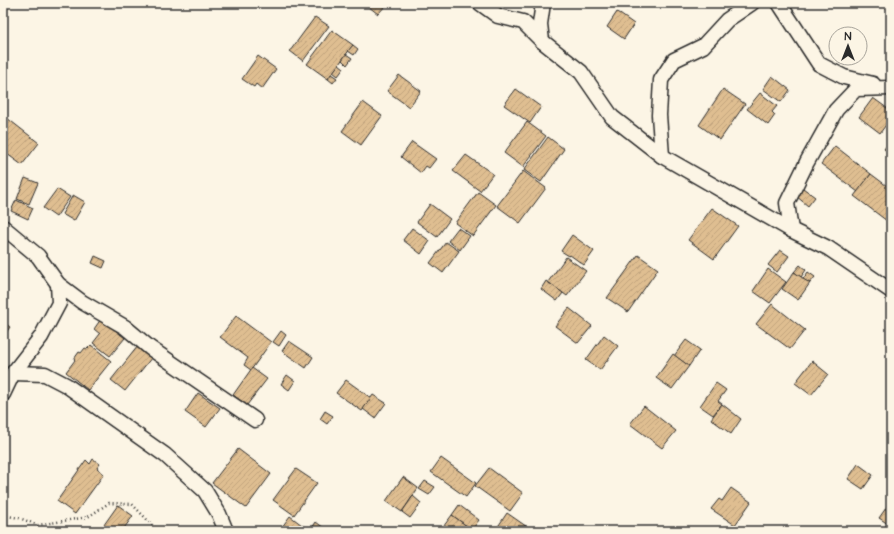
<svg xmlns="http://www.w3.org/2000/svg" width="894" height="534" font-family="'Architects Daughter',sans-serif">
	<defs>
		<pattern id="building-hatch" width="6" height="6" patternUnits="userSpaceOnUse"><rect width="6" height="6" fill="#dfbe91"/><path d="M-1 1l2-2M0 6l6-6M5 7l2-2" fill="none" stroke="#c0a37d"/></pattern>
	</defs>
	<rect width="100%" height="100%" fill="#fcf5e5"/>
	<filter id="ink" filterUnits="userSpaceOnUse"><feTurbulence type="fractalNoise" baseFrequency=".025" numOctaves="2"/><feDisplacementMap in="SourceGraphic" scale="8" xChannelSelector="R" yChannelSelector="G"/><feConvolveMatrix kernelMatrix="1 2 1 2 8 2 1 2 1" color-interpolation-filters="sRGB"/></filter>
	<g filter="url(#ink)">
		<!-- building -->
		<g fill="url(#building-hatch)" stroke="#2b2b2b">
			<polygon points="364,3 388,3 378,14"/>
			<polygon points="617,12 634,24 624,39 607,27"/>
			<polygon points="315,17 329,26 303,61 290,51"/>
			<polygon points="332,30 353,45 328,79 307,64"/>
			<polygon points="353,45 358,49 354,55 348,51"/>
			<polygon points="346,54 352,58 347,65 342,60"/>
			<polygon points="258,56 276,69 262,89 256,84 254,87 242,79"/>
			<polygon points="339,64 344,68 338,76 333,72"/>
			<polygon points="331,74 337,78 333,83 328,79"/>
			<polygon points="399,75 421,91 409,107 387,91"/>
			<polygon points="772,76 790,90 781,102 763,89"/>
			<polygon points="516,89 541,107 530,123 504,105"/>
			<polygon points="723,89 745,104 720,140 699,125"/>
			<polygon points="760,93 777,106 772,112 775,115 768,125 747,109"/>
			<polygon points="873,98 891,111 891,118 880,133 859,117"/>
			<polygon points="363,102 382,116 361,145 342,131"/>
			<polygon points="7,118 39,143 22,165 3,151 3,123"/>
			<polygon points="527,122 546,136 523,167 504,153"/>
			<polygon points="548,137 564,149 541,182 524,170"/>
			<polygon points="891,140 891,154 884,149"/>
			<polygon points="412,142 436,159 429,168 426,166 421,173 401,157"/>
			<polygon points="835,146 871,174 858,192 821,164"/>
			<polygon points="466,155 493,174 480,191 453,171"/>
			<polygon points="523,171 546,188 520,223 497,206"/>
			<polygon points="871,174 891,189 891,216 887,221 854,196"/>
			<polygon points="25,178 38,183 29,204 17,199"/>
			<polygon points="803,188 815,197 808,206 796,196"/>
			<polygon points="57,189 70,197 56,217 43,208"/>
			<polygon points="478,192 496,205 473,236 455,223"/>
			<polygon points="73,195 85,202 74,221 62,214"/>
			<polygon points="16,200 33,208 28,219 11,211"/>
			<polygon points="430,204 450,219 437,237 417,222"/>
			<polygon points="712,208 738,226 714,259 688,240"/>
			<polygon points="412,228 430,241 421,254 403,240"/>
			<polygon points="458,228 470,236 460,250 448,241"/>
			<polygon points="572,235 594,251 584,265 570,255 569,256 561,251"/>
			<polygon points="446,242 459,251 443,273 430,263"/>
			<polygon points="780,250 789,256 777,272 768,265"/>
			<polygon points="638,255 658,269 628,312 607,298"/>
			<polygon points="95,256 106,261 103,268 92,263"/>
			<polygon points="566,257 586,271 567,296 548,282"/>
			<polygon points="800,265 806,270 801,277 794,272"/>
			<polygon points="768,269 786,282 770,303 753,291"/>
			<polygon points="794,272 810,283 798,300 782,289"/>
			<polygon points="808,272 815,277 810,283 803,279"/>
			<polygon points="546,281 563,293 557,301 541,289"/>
			<polygon points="772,304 805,330 790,349 756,324"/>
			<polygon points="569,308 592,326 578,343 555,326"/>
			<polygon points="236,316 271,342 251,370 244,365 248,358 220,337"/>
			<polygon points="101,319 125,338 110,356 93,343 100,334 94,329"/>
			<polygon points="3,322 10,327 3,337"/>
			<polygon points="281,331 286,335 279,346 273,342"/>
			<polygon points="604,335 618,346 600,370 586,360"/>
			<polygon points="686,340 700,350 689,366 674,356"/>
			<polygon points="289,341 313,357 306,368 282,351"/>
			<polygon points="91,345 111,361 88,390 66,372 75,360 74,359 79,352 81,353 85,348 87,349"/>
			<polygon points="138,346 152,357 125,391 111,380"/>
			<polygon points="673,354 689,366 672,389 656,378"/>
			<polygon points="812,361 828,374 811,395 795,383"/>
			<polygon points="252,368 267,379 247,405 233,395"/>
			<polygon points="287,375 295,381 289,390 281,384"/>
			<polygon points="346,380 371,398 362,411 336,393"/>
			<polygon points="716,383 726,390 718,401 722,404 713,415 700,406"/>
			<polygon points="198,393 220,408 206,427 185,412"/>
			<polygon points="373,395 386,403 375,418 363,409"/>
			<polygon points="722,404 741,419 731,434 711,419"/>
			<polygon points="644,406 676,431 662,448 630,424"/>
			<polygon points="325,411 333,416 327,424 320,419"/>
			<polygon points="238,449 271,474 246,508 212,483"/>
			<polygon points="441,458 476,483 466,497 431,472"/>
			<polygon points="93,459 100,464 97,468 104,474 75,514 57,501 86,460 90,464"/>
			<polygon points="858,464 873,475 863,489 848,479"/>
			<polygon points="489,468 523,493 510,511 475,486"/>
			<polygon points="296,469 317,483 294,515 273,500"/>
			<polygon points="403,477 418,488 402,512 386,501"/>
			<polygon points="425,481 435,487 429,495 419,489"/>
			<polygon points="731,488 751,502 735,525 711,509 719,499 722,501"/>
			<polygon points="413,496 421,503 410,518 402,512"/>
			<polygon points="891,501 891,526 879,518"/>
			<polygon points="118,505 133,516 122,531 104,531 101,529"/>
			<polygon points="459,505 479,520 472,530 452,515"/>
			<polygon points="507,513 533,531 495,531"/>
			<polygon points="452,515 472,530 471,531 440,531"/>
			<polygon points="290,516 310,531 279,531"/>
			<polygon points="316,522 328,531 310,531"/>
		</g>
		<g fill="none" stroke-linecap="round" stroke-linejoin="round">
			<defs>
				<g id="minor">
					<polyline points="480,3 498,16 523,22 542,41 581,72 612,117 662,156 791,230 828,248 891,291"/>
					<polyline points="779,3 819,64 844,77 873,84"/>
					<polyline points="542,41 540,24 543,3"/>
					<polyline points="662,156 659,115 661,80 674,60 703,46 727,20 752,3"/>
					<polyline points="3,227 38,256 58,284 82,302 125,327 150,348 255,420"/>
					<polyline points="791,230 787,203 807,162 836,110 856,89 891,88"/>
					<polyline points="13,373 45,374 66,385 165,455 205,491 219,514 226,531"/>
					<polyline points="3,394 13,373 41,337 59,303 58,284"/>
				</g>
			</defs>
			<!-- minor casing -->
			<use href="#minor" stroke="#2b2b2b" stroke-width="17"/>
			<!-- path -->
			<polyline stroke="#2b2b2b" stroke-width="2.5" stroke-dasharray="1 3" stroke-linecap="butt" points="3,515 19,518 38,525 88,517 109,503 132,504 158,531"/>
			<!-- minor -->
			<use href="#minor" stroke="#fcf5e5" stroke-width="14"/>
		</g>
	</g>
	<!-- margin -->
	<rect width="894" height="534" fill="none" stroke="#fcf5e5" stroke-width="16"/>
	<rect x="8" y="8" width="878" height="518" fill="none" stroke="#2b2b2b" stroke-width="1.5" filter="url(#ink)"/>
	<!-- north arrow -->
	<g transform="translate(848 46)"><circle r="19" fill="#fcf5e5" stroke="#a8a49b"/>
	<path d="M0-3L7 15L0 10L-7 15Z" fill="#2b2b2b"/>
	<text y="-6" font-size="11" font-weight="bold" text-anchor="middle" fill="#2b2b2b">N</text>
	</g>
</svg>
